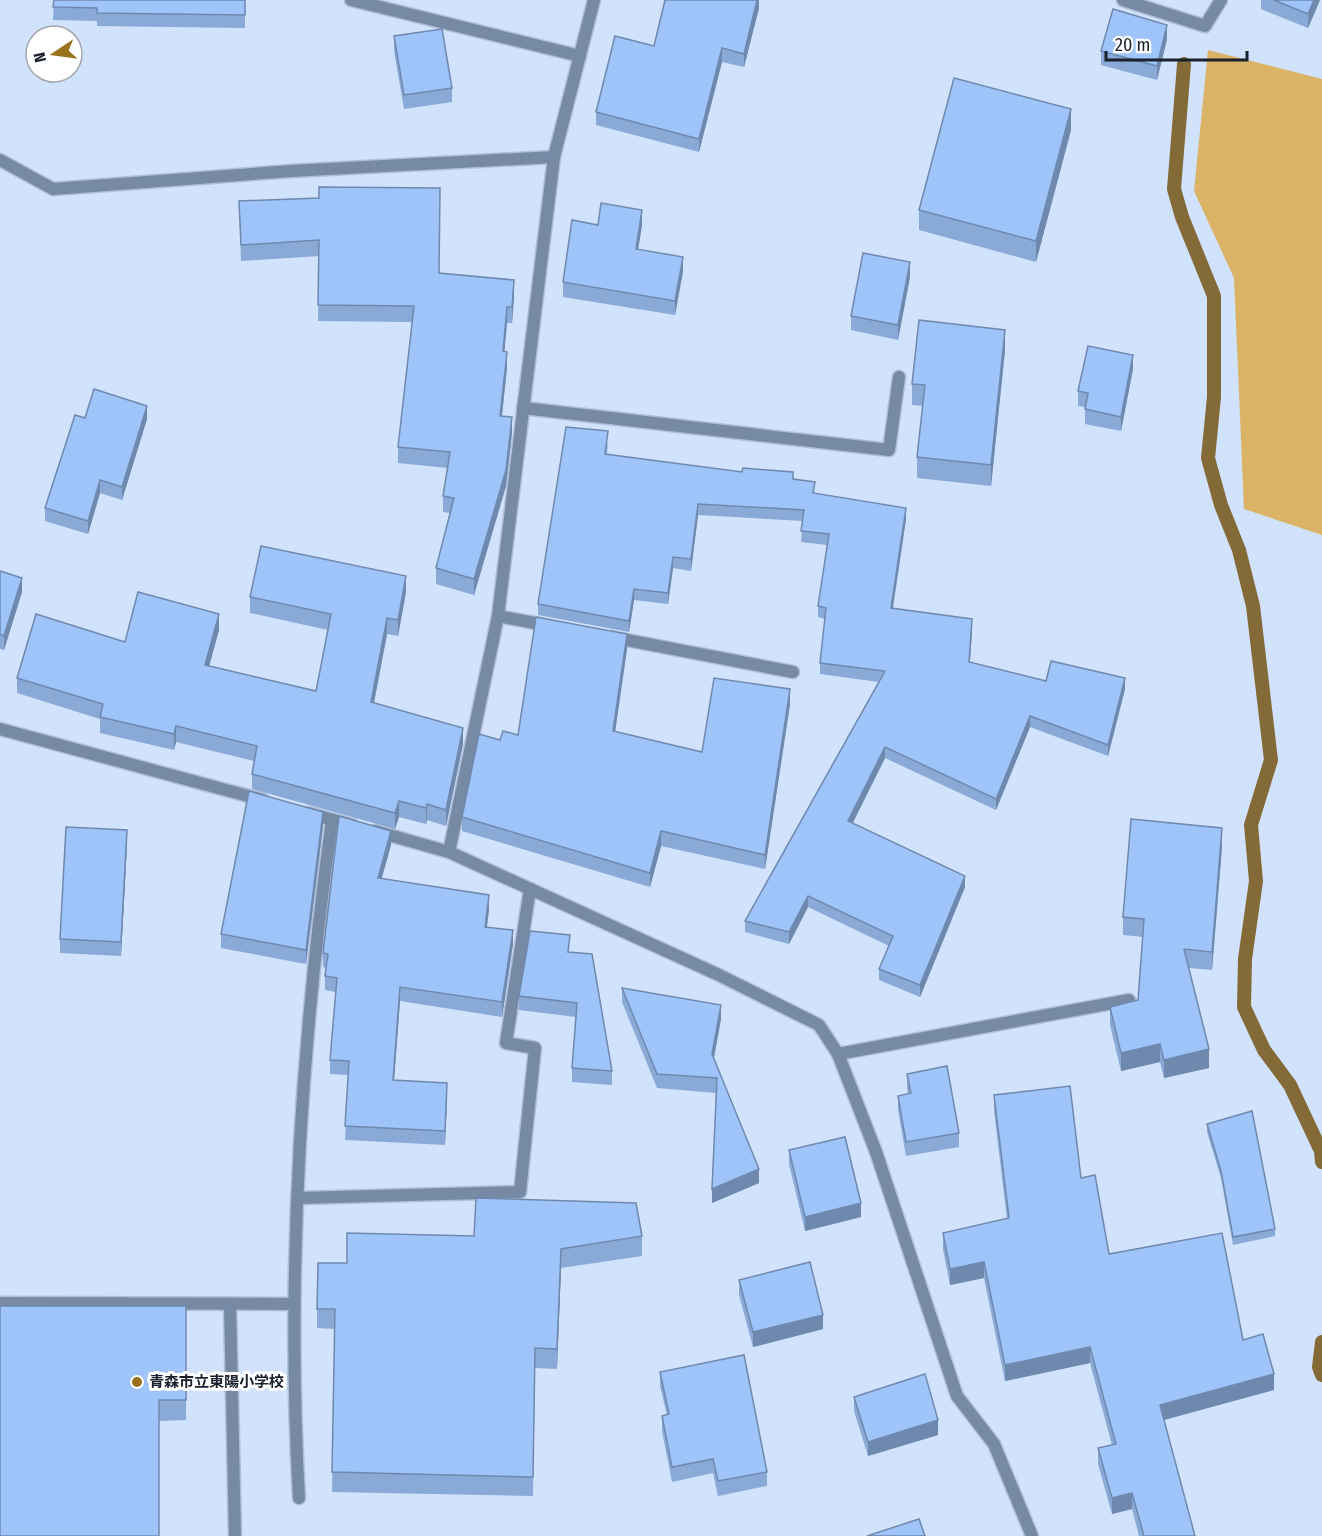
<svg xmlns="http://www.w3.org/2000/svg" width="1322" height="1536" font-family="'Fira Sans Condensed','Noto Sans JP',sans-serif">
	<rect width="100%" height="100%" fill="#d1e2fc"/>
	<!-- green -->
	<polygon fill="#dbb367" points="1208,50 1322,79 1322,535 1244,509 1234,278 1194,191"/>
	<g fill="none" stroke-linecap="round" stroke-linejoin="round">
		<!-- stream -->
		<g stroke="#836a37" stroke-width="14">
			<polyline points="1184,64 1174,189 1182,217 1214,296 1214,397 1208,458 1221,505 1239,550 1253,606 1271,760 1251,825 1256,881 1245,959 1244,1007 1264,1050 1290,1085 1321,1151 1322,1162"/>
			<polyline points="1322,1342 1319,1367 1322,1375"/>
		</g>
		<defs>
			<g id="lane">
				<polyline points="351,0 580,56"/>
				<polyline points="523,408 889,450 899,377"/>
				<polyline points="498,616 550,626"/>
				<polyline points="611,637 793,672"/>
				<polyline points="838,1054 1129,1000"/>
				<polyline points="299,1198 520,1192 535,1048 506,1043 530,889"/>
				<polyline points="0,1303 293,1304"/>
				<polyline points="230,1304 235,1536"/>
			</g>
			<g id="street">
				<polyline points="1123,0 1205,26 1221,0"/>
				<polyline points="0,160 53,189 291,171 554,157"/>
				<polyline points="0,729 263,800"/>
				<polyline points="308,813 352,825"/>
				<polyline points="375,831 449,852 719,975 819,1025 838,1054 876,1152 957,1396 994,1444 1032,1536"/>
				<polyline points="449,852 498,616 554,157 594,0"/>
				<path d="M 299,1498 C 286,1272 301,1044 332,820"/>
			</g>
		</defs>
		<!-- lane casing -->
		<use href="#lane" stroke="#b0bfd7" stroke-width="15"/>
		<!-- street casing -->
		<use href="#street" stroke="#b0bfd7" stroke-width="15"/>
		<!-- lane -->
		<use href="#lane" stroke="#7689a5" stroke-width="12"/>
		<!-- street -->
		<use href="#street" stroke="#7689a5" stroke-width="12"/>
	</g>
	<!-- wall -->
	<g fill="#89a9d6">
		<polygon points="54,0 245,0 245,28 97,26 97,21 53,20"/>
		<polygon points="759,0 759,8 744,67 722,62 699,152 596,125 596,112 654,46"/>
		<polygon points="1261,0 1320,0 1308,28 1261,9"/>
		<polygon points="394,36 452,88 452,102 404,109 394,51"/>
		<polygon points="1167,39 1157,80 1101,65 1101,51"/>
		<polygon points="1071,130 1036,262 919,230 919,210"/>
		<polygon points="239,201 439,273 514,296 512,323 507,323 504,352 507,368 502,416 512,433 506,486 474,595 436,584 436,568 450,513 443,512 443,496 448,468 398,463 398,447 412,322 318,321 319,256 241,261"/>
		<polygon points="598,225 642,225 638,249 683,271 675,315 563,297 563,282"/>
		<polygon points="910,277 898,340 851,330 851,316"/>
		<polygon points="1005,350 991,486 917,478 917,457 923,406 912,405 912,384"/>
		<polygon points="1133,369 1121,431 1085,424 1085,407 1078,406 1078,391"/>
		<polygon points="85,418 147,419 122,500 100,493 88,534 45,521 45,508"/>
		<polygon points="608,443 607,454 793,479 815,493 906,519 893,608 972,630 970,662 1046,681 1125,689 1108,756 1030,727 996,810 885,758 853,823 965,887 920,997 879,980 879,969 889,946 808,907 789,944 745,932 745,921 879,682 820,674 820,663 825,619 818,617 818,606 827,545 801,542 803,521 698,515 691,571 673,568 668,604 634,600 629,632 538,615 538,604"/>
		<polygon points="0,571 22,592 4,650 0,649"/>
		<polygon points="406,592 398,636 387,634 374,703 463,744 446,826 427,820 426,824 399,817 395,829 252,789 252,774 254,761 176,742 174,750 100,733 100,719 17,693 17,678 125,642 219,630 209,666 316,691 328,630 250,613 250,597"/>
		<polygon points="627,649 615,732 702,752 790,704 765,869 661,846 650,887 462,831 462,817 500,740 518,735"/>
		<polygon points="323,826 306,964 221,948 221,934"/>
		<polygon points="127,844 121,956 60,953 60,939"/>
		<polygon points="391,845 381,879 489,909 487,928 513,944 502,1017 400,1001 394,1080 447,1097 445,1145 345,1140 348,1075 330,1074 330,1060 336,992 325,990 325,976 326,968 323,967 323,953"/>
		<polygon points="1222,847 1212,970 1189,968 1209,1068 1164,1078 1160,1062 1121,1071 1110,1025 1110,1007 1138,1000 1143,937 1123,935 1123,917"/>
		<polygon points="570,953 612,1071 612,1085 572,1082 572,1068 576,1017 519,1010 519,996"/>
		<polygon points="622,988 721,1019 714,1058 759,1183 712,1203 716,1093 657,1088 622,1002"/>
		<polygon points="907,1074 959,1133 959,1147 906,1156 898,1110 898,1096 908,1094 907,1088"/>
		<polygon points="994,1095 1081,1178 1109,1254 1243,1340 1274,1390 1164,1420 1195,1536 1139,1536 1132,1509 1112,1514 1098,1464 1098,1448 1112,1445 1090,1363 1005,1381 984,1278 950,1285 943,1249 943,1233 1007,1219 994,1111"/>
		<polygon points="1207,1124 1275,1229 1275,1236 1233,1245 1221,1178 1207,1132"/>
		<polygon points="789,1150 861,1217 805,1231 789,1164"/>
		<polygon points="474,1236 642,1236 642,1256 561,1268 557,1369 535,1368 533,1496 332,1492 335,1329 317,1328 317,1309 347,1263"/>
		<polygon points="739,1280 823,1329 753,1347 739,1295"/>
		<polygon points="186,1306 186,1420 159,1421 0,1536"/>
		<polygon points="660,1372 767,1472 767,1486 718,1496 713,1473 672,1482 662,1431 662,1416 667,1415 660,1386"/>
		<polygon points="854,1397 938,1435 868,1456 854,1411"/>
	</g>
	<!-- shaded-wall -->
	<g fill="#6f89ae">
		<polygon points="757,0 759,0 759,8 744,67 744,54"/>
		<polygon points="1314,0 1320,0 1308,28 1308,14"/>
		<polygon points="1167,25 1167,39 1157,80 1157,66"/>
		<polygon points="722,48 722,62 699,152 699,139"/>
		<polygon points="1071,109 1071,130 1036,262 1036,241"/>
		<polygon points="642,210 642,225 636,263 636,249"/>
		<polygon points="683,257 683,271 675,315 675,301"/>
		<polygon points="910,262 910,277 898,340 898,325"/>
		<polygon points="514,280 514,296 512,323 512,307"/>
		<polygon points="507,307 507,323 503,367 503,351"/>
		<polygon points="1005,330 1005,350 991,486 991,465"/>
		<polygon points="507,352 507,368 500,432 500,416"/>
		<polygon points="1133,355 1133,369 1121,431 1121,417"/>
		<polygon points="147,406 147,419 122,500 122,487"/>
		<polygon points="512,417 512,433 506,486 474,595 474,579"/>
		<polygon points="100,480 100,493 88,534 88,521"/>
		<polygon points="698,504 698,515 691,571 691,559"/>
		<polygon points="906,508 906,519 891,619 891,608"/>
		<polygon points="673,557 673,568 668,604 668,593"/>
		<polygon points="406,576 406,592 398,636 398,620"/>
		<polygon points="22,578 22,592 4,650 4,636"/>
		<polygon points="634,589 634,600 629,632 629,621"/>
		<polygon points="219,614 219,630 205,681 205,665"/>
		<polygon points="387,618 387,634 371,718 371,702"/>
		<polygon points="972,619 972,630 969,673 969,662"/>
		<polygon points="627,634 627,649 613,746 613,731"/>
		<polygon points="1125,678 1125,689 1108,756 1108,745"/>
		<polygon points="790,689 790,704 765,869 765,855"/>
		<polygon points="1030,716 1030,727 996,810 996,799"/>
		<polygon points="176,726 176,742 174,750 174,734"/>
		<polygon points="463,728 463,744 446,826 446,810"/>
		<polygon points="885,747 885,758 848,832 848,821"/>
		<polygon points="399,801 399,817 395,829 395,813"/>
		<polygon points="427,804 427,820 426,824 426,808"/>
		<polygon points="323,812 323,826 306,964 306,950"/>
		<polygon points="1222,828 1222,847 1212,970 1212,952"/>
		<polygon points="127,830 127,844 121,956 121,942"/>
		<polygon points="391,831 391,845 378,892 378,878"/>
		<polygon points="661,831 661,846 650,887 650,873"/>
		<polygon points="965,876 965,887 920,997 920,985"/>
		<polygon points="489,895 489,909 485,941 485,927"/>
		<polygon points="808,896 808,907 789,944 789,932"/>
		<polygon points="513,930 513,944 502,1017 502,1002"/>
		<polygon points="400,987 400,1001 393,1094 393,1080"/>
		<polygon points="721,1005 721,1019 712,1068 712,1054"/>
		<polygon points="1160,1044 1160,1062 1121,1071 1121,1053"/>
		<polygon points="1209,1049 1209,1068 1164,1078 1164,1060"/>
		<polygon points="447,1083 447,1097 445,1145 445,1131"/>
		<polygon points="759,1169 759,1183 712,1203 712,1189"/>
		<polygon points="861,1203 861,1217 805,1231 805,1217"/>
		<polygon points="561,1249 561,1268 557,1369 557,1349"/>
		<polygon points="984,1262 984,1278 950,1285 950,1269"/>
		<polygon points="823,1315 823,1329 753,1347 753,1332"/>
		<polygon points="1090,1347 1090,1363 1005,1381 1005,1365"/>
		<polygon points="1274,1374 1274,1390 1160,1421 1160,1405"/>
		<polygon points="938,1420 938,1435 868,1456 868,1442"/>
		<polygon points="1132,1493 1132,1509 1112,1514 1112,1498"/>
	</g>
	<!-- building -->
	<g fill="#9fc4f9" stroke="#6f89ae" stroke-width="1.5">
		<polygon points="54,0 245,0 245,15 97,13 97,8 53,7"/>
		<polygon points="665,0 757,0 744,54 722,48 699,139 596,112 615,36 654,46"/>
		<polygon points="1274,0 1314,0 1308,14"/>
		<polygon points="1113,9 1167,25 1157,66 1101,51"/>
		<polygon points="442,29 452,88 404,95 394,36"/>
		<polygon points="954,78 1071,109 1036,241 919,210"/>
		<polygon points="319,187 440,188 439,273 514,280 512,307 507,307 503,351 507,352 500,416 512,417 506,470 474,579 436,568 454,498 443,496 450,452 398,447 414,306 318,305 319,240 241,245 239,201 319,198"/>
		<polygon points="601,203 642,210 636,249 683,257 675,301 563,282 572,220 598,225"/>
		<polygon points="863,253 910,262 898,325 851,316"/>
		<polygon points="919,320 1005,330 991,465 917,457 925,385 912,384"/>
		<polygon points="1088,346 1133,355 1121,417 1085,409 1088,393 1078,391"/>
		<polygon points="94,389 147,406 122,487 100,480 88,521 45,508 75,415 85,418"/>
		<polygon points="566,427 608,431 605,454 742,472 743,468 793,472 793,479 815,482 813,493 906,508 891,608 972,619 969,662 1046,681 1051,661 1125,678 1108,745 1030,716 996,799 885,747 848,821 965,876 920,985 879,969 893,936 808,896 789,932 745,921 885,671 820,663 826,608 818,606 829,534 801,531 804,510 698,504 691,559 673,557 668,593 634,589 629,621 538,604"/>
		<polygon points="261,546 406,576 398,620 387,618 371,702 463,728 446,810 427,804 426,808 399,801 395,813 252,774 257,746 176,726 174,734 100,717 103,704 17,678 36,614 125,642 138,592 219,614 205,665 316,691 331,614 250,597"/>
		<polygon points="0,571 22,578 4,636 0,634"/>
		<polygon points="536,617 627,634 613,731 702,752 714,678 790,689 765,855 661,831 650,873 462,817 479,734 500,740 503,731 518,735"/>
		<polygon points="249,791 323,812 306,950 221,934"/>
		<polygon points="339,816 391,831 378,878 489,895 485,927 513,930 502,1002 400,987 393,1080 447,1083 445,1131 345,1126 349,1061 330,1060 337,978 325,976 328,954 323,953"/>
		<polygon points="1131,819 1222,828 1212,952 1184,949 1209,1049 1164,1060 1160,1044 1121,1053 1110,1007 1138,1000 1144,919 1123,917"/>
		<polygon points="66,827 127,830 121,942 60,939"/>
		<polygon points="530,931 570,935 568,952 592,954 612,1071 572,1068 577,1003 519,996"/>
		<polygon points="622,988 721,1005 712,1054 759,1169 712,1189 717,1078 657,1074"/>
		<polygon points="947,1066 959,1133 906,1142 898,1096 911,1093 907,1074"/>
		<polygon points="1070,1086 1081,1178 1095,1175 1109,1254 1222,1233 1243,1340 1263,1334 1274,1374 1160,1405 1195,1536 1144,1536 1132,1493 1112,1498 1098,1448 1116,1444 1090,1347 1005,1365 984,1262 950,1269 943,1233 1009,1218 994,1095"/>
		<polygon points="1252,1111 1275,1229 1233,1237 1221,1171 1207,1124"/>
		<polygon points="845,1137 861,1203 805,1217 789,1150"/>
		<polygon points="476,1198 636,1203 642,1236 561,1249 557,1349 535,1348 533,1477 332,1472 335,1309 317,1309 318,1263 347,1263 347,1233 474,1236"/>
		<polygon points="810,1262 823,1315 753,1332 739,1280"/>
		<polygon points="0,1306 186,1306 186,1400 159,1400 159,1536 0,1536"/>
		<polygon points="744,1355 767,1472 718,1481 713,1459 672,1467 662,1416 669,1414 660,1372"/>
		<polygon points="925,1374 938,1420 868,1442 854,1397"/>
		<polygon points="919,1519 925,1536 867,1536"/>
	</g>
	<!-- markers -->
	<circle fill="#98721d" stroke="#fff" stroke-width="2" cx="137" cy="1382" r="6"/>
	<g text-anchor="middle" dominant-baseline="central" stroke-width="6" stroke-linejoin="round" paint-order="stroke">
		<!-- poi labels -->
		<g font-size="15" font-weight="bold" fill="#19212d" stroke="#fff" text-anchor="start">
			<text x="149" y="1382">青森市立東陽小学校</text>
		</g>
	</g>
	<!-- north arrow -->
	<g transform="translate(54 54) rotate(257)"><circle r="28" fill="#ffffff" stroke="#a3a6ab" stroke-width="1.5"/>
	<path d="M0-4.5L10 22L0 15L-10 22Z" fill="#98721d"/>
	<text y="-9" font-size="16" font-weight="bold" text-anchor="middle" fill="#19212d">N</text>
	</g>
	<!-- scale -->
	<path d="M1106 51v9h141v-9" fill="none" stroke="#19212d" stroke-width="3"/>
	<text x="1115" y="51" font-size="18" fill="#19212d" stroke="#ffffff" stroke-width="4.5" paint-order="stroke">20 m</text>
</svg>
